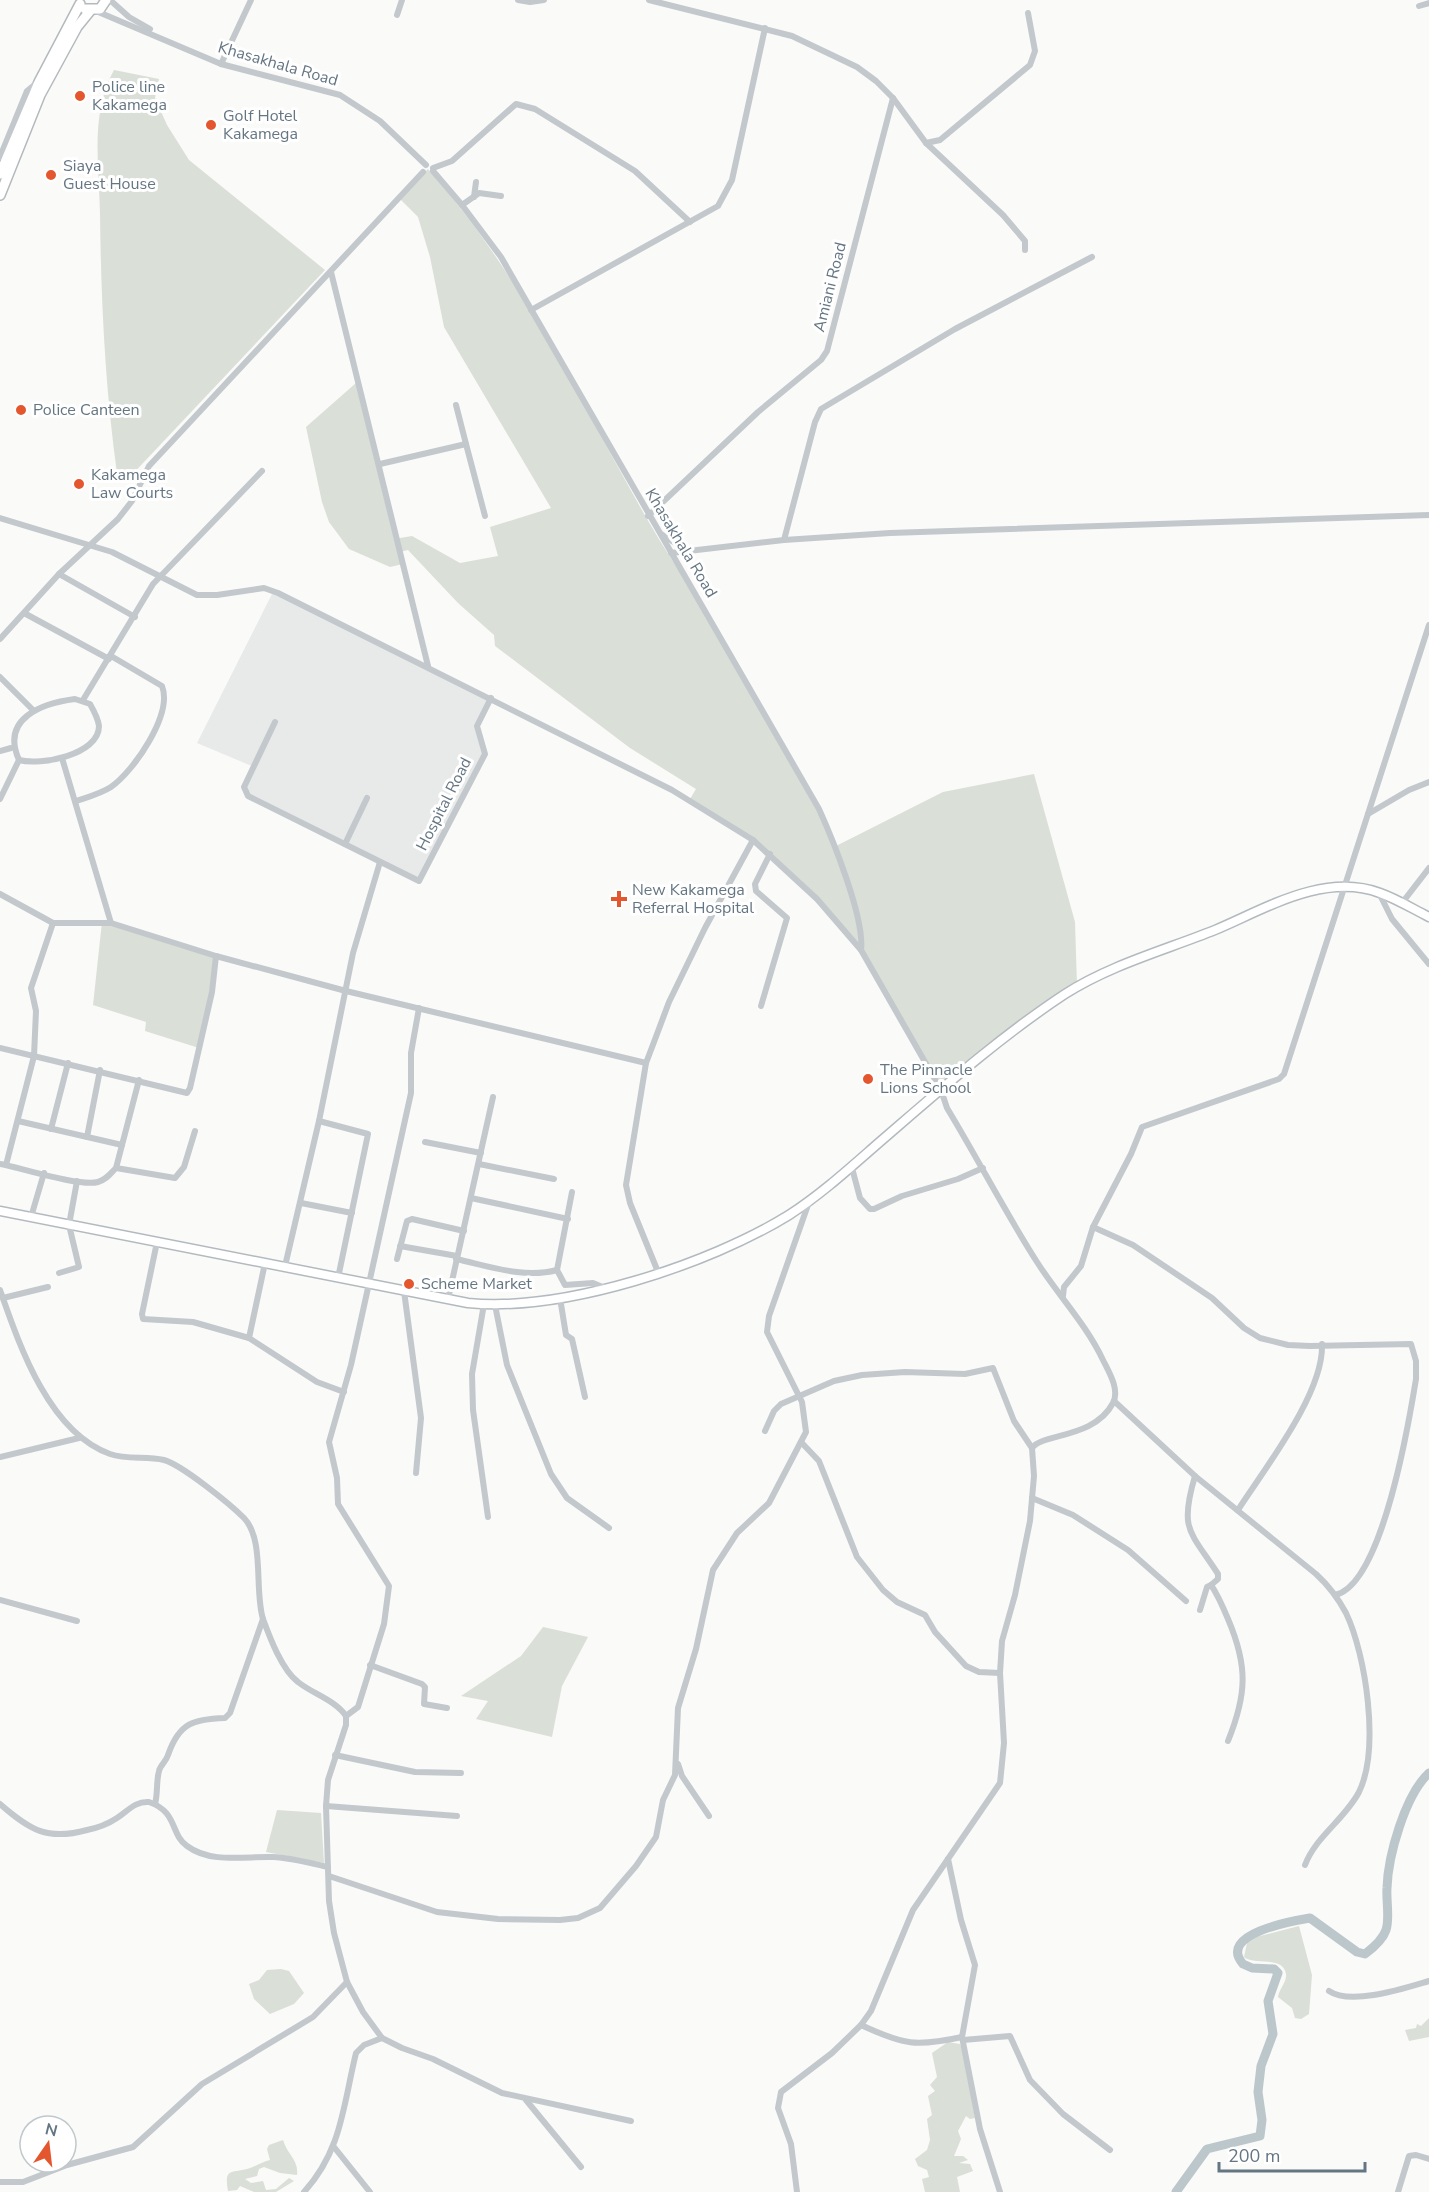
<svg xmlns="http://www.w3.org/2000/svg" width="1429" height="2192" font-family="'Nunito Sans',sans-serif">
	<rect width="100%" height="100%" fill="#fafaf8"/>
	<!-- built -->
	<polygon fill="#e8e9e9" points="274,590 491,698 478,723 485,749 419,881 249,796 245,788 254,767 197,743"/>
	<!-- green -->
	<g fill="#dadfd7">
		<path d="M 114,70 L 159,79 L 155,98 L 167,125 L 189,160 L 325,270 L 128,479 L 117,473 C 105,387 101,300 100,213 C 99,165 90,113 114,70 Z"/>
		<path d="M 428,169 C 520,272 579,400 647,519 C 663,547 681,573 698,600 C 747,680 793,763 836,846 L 943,792 L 1034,774 L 1075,922 L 1077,986 L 941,1090 L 863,950 L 766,850 L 690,799 L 696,789 L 630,748 L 495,646 L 494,635 L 458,603 L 408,550 L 400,552 L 403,564 L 390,567 L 349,549 L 329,522 L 322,502 L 306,427 L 356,383 L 394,539 L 412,536 L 460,563 L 498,556 L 490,527 L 551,508 L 444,327 L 430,257 L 418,217 L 399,198 Z"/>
		<polygon points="102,922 216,956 199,1048 145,1031 146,1022 93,1005"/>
		<polygon points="543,1627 588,1637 562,1686 552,1737 476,1719 488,1701 461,1696 521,1656"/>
		<polygon points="277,1810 321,1813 324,1863 266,1852"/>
		<path d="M 1299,1926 L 1312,1975 L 1309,2014 L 1301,2019 L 1295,2018 L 1292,2008 L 1278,1997 C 1279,1989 1287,1982 1286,1974 C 1283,1955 1255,1966 1244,1957 L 1247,1943 L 1252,1938 Z"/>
		<polygon points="281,1969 289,1971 304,1993 294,2004 270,2014 254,1999 249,1984 259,1980 267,1970"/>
		<polygon points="1429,2018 1429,2037 1409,2041 1405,2030 1416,2028 1417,2024 1421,2026"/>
		<polygon points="948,2042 960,2044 963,2050 975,2118 970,2119 966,2116 958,2131 961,2139 954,2156 963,2156 968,2160 959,2163 970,2164 973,2171 957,2177 960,2192 925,2192 922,2179 929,2177 927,2170 918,2166 915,2159 927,2150 930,2140 927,2119 932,2115 928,2096 935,2091 930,2085 937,2077 932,2053"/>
		<path d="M 283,2140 C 287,2154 299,2160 297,2175 L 280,2173 L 264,2167 L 259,2169 L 257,2176 L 245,2179 L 251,2183 L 263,2181 L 266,2190 L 276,2189 L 289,2178 L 294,2181 L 276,2192 L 254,2192 L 240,2186 L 237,2190 L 228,2191 C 224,2168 231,2173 247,2169 C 255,2167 261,2162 270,2160 L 267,2149 L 269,2145 Z"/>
	</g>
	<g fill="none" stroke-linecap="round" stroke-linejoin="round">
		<!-- river -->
		<path stroke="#bbc7cb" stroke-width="9" d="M 1176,2192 L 1207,2149 L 1260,2136 L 1262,2120 L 1258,2092 L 1261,2066 L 1273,2034 L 1268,2001 L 1278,1973 L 1274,1969 L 1252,1968 L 1243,1964 C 1217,1934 1292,1921 1310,1918 L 1357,1952 L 1365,1954 C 1373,1948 1383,1939 1386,1930 C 1390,1918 1386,1901 1387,1888 C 1388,1856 1405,1795 1429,1773"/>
		<defs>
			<path id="secondary" d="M 0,1211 L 468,1303 C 564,1312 708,1265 789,1215 C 823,1193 852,1166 882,1140 C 940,1090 1001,1036 1065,994 C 1110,965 1165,950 1215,930 C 1265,909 1324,872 1380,893 C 1397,899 1413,909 1429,917"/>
			<g id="trunk">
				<polyline points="85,9 100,9 106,0"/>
				<polyline points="0,174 39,82 80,4"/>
				<polyline points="0,195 40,95 77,27 90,11"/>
			</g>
		</defs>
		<!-- secondary casing -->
		<use href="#secondary" stroke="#b3babf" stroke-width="11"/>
		<!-- trunk casing -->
		<use href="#trunk" stroke="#b4b9bd" stroke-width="12"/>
		<!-- minor -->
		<g stroke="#c3c8cc" stroke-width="6">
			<polyline points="110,0 129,17 150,29"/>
			<polyline points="518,0 530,2 544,0"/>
			<polyline points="649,0 792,36 857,67 876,81 893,98 926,143 1003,215 1025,241 1025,250"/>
			<polyline points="1419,6 1429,3"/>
			<polyline points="96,11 221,64 340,95 380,121 426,165"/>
			<polyline points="397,15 402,0"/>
			<polyline points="221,64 251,0"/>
			<polyline points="926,143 940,140 1030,65 1035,51 1028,13"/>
			<polyline points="0,157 27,91 38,82"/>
			<polyline points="433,168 452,161 516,104 535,109 635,171 690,222"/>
			<path d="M 433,171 L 462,205 L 501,257 L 819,809 C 833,840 865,919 861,950"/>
			<polyline points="474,197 476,182"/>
			<polyline points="462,205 479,193 501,196"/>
			<polyline points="331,272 428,666"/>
			<polyline points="531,310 718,206 732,180 765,28"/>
			<polyline points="456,405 466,444"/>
			<polyline points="380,464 466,444 485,516"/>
			<polyline points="648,516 758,412 821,360 827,351 893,98"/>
			<path d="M 0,518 L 112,552 L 197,595 L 217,595 L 264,588 L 278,593 L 672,790 L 753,840 L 817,899 L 861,950 L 941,1090 L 947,1108 C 978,1159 1005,1212 1037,1262 C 1058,1295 1086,1324 1103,1360 C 1109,1372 1120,1390 1113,1403 C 1094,1439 1042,1433 1032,1448 L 1034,1476 L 1030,1521 L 1015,1595 L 1002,1641 L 1000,1673 L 1004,1743 L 1000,1783 L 913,1910 L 871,2011 L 861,2025 L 832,2053 L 781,2092 L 778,2108 L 791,2144 L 797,2192"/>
			<polyline points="661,534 686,550"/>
			<polyline points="784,540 815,422 821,409 955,329 1092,257"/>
			<polyline points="671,553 784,540 890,533 1429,515"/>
			<polyline points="59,574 135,617"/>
			<polyline points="24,613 109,659"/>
			<polyline points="0,639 59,574 118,519 132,501 149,466 423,172"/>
			<polyline points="0,677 32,709"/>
			<path d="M 75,699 L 90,704 C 94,711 98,718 99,726 C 99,755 40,766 19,760 C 0,718 43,703 75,699 Z"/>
			<polyline points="83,700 153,584 262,471"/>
			<polyline points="275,722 244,787 248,796 419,881 485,754 477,726 491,698"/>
			<polyline points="0,751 11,748"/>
			<polyline points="62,758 111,923"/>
			<polyline points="0,799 19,760"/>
			<path d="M 76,801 C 88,797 100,794 111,787 C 134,771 173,714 162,686 L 111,656"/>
			<polyline points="1368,814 1409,790 1429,782"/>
			<polyline points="345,844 367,798"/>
			<polyline points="1379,893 1392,919 1429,964"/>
			<polyline points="0,894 53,923 111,923 216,956 346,991 646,1063"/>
			<polyline points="1402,903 1429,868"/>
			<polyline points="761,1006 787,918 756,891 755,884 770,854"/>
			<polyline points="0,1048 187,1093 190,1088 212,992 216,956"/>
			<polyline points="18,1121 122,1145"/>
			<polyline points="319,1121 368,1134 338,1278"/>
			<polyline points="51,1129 68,1063"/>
			<polyline points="87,1137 100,1070"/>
			<polyline points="425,1142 481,1153"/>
			<path d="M 0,1164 C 22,1168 79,1187 98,1182 C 106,1180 110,1174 116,1168 L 139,1080"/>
			<polyline points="479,1164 554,1179"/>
			<polyline points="6,1165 34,1056 36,1011 31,988 53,923"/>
			<polyline points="116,1168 175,1178 184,1167 195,1131"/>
			<polyline points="852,1168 860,1198 870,1209 874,1209 902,1196 958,1179 983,1168"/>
			<polyline points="572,1192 557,1270 565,1285 593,1283 605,1288"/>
			<polyline points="471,1198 568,1219"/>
			<polyline points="301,1203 352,1213"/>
			<polyline points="31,1217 44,1173"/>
			<path d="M 1093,1227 L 1133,1245 L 1212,1298 L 1244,1328 L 1260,1338 L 1288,1345 L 1310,1346 L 1411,1344 L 1416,1361 L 1416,1379 C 1409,1422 1382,1585 1335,1595"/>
			<polyline points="157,1242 142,1314 143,1319 193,1322 249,1338"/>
			<polyline points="400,1246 457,1256"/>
			<polyline points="397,1259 407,1221 412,1219 464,1231"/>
			<path d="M 456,1259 C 489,1266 524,1279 557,1270"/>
			<polyline points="265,1263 249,1338 317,1382 344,1392"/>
			<polyline points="285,1266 319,1121 353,953 380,862"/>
			<polyline points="658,1272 630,1203 626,1185 646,1063 654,1042 669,1002 705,928 753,840"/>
			<polyline points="59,1273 79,1267 69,1225 77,1181"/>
			<path d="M 0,1290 C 20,1347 49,1432 110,1454 C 127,1460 146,1456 164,1460 C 182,1465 230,1504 244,1518 C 265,1540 254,1590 263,1619 C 270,1638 282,1670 298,1682 C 313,1694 335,1700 346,1716 L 346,1725 L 328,1780 L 326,1806 L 329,1901 L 334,1933 L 347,1982 L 363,2012 L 382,2038 L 402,2048 L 433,2059 L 502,2093 L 631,2121"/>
			<polyline points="404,1291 421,1418 416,1473"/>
			<polyline points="1063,1296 1064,1287 1081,1266 1093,1227 1131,1154 1142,1127 1279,1079 1284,1074 1429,625"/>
			<polyline points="3,1298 48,1287"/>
			<polyline points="560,1298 566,1335 572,1339 585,1397"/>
			<polyline points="448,1299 493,1097"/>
			<polyline points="484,1304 472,1374 473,1410 488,1517"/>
			<polyline points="495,1305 507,1365 551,1474 567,1498 609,1528"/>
			<path d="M 1114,1401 L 1195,1476 L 1316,1574 C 1328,1585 1338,1598 1346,1613 C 1366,1655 1380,1749 1359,1792 C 1345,1819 1316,1836 1305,1865"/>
			<polyline points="765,1431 774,1411 781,1404 834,1381 862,1375 905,1372 965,1374 993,1368 1014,1421 1032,1448"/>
			<polyline points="801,1442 819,1461 857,1557 883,1590 897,1602 925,1615 935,1632 966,1666 979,1672 1000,1673"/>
			<polyline points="0,1457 79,1438"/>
			<path d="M 1195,1476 C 1179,1530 1190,1531 1218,1574 L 1218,1579 L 1211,1585"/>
			<polyline points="1032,1498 1073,1515 1128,1550 1186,1601"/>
			<path d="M 1238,1510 C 1265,1468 1324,1393 1322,1344"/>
			<polyline points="0,1600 77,1621"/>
			<path d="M 1200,1610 L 1207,1587 L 1211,1585 C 1218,1595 1223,1607 1228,1619 C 1248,1666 1247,1694 1228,1741"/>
			<polyline points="370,1665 422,1684 425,1687 424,1704 447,1708"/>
			<polyline points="346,1716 358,1707 384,1624 389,1586 338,1504 337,1478 329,1442 351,1365 411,1093 411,1053 419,1008"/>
			<polyline points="335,1755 415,1772 461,1773"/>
			<polyline points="678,1764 682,1776 709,1816"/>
			<path d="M 0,1804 C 30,1830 47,1841 87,1830 C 97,1828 108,1824 117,1818 C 128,1811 135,1801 149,1802 C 178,1812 170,1834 187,1846 C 211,1864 246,1856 273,1857 C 292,1858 310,1863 328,1867"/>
			<path d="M 155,1804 C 158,1793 156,1782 159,1771 C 160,1765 166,1762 168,1755 C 179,1723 193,1719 225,1718 L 230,1713 L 263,1619"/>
			<polyline points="326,1806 457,1816"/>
			<polyline points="948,1859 961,1920 975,1965 962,2037 980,2129 1000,2192"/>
			<polyline points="329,1876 437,1912 498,1919 560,1920 578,1918 600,1908 636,1866 656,1837 663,1800 675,1775 678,1708 696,1649 713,1570 737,1533 769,1503 806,1432 802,1402 767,1332 769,1316 809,1202"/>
			<path d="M 1329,1991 C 1351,2006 1405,1988 1429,1981"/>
			<path d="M 861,2025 C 904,2045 916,2047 962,2037"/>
			<polyline points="963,2040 1010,2036 1030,2080 1063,2114 1110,2150"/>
			<polyline points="526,2100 581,2167"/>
			<polyline points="334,2147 370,2192"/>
			<polyline points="0,2182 23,2182 67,2165 133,2147 202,2084 313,2017 347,1982"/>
			<path d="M 304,2192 C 342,2150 343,2106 356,2053 L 364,2045 L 382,2038"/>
			<polyline points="1398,2192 1409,2156 1416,2155 1429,2159"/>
		</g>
		<!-- secondary -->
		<use href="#secondary" stroke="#fff" stroke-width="8"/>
		<!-- trunk -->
		<use href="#trunk" stroke="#fff" stroke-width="9"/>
	</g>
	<!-- markers -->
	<g fill="#e4572e" stroke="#fff" stroke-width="2">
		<circle cx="80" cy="96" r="6"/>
		<circle cx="211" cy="125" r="6"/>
		<circle cx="51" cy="175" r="6"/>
		<circle cx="21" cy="410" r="6"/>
		<circle cx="79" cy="484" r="6"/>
		<path d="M616 890h6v6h6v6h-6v6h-6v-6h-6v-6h6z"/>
		<circle cx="868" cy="1079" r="6"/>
		<circle cx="409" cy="1284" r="6"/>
	</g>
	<g text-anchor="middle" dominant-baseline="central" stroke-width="6" stroke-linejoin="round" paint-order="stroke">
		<!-- street labels -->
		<g font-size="16" fill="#657683" stroke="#fff">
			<text transform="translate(278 64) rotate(16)">Khasakhala Road</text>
			<text transform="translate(830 287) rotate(-76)">Amiani Road</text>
			<text transform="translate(681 543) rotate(59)">Khasakhala Road</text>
			<text transform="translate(444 804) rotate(-63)">Hospital Road</text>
		</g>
		<!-- poi labels -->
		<g font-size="16" fill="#657683" stroke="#fff" text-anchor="start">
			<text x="92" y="87">Police line<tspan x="92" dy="18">Kakamega</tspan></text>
			<text x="223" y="116">Golf Hotel<tspan x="223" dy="18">Kakamega</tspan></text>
			<text x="63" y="166">Siaya<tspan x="63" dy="18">Guest House</tspan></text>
			<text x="33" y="410">Police Canteen</text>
			<text x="91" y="475">Kakamega<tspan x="91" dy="18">Law Courts</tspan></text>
			<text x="632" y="890">New Kakamega<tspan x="632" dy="18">Referral Hospital</tspan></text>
			<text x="880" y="1070">The Pinnacle<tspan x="880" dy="18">Lions School</tspan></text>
			<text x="421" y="1284">Scheme Market</text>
		</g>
	</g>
	<!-- north arrow -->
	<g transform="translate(48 2144) rotate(14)"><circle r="28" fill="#ffffff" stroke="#c1c8cd" stroke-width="1.5"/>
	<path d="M0-4.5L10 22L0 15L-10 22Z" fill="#e4572e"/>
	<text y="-9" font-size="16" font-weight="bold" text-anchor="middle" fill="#657683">N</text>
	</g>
	<!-- scale -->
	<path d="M1219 2162v9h146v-9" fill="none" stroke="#657683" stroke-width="3"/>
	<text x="1228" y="2162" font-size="18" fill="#657683" stroke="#ffffff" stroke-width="4.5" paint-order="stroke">200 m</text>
</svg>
